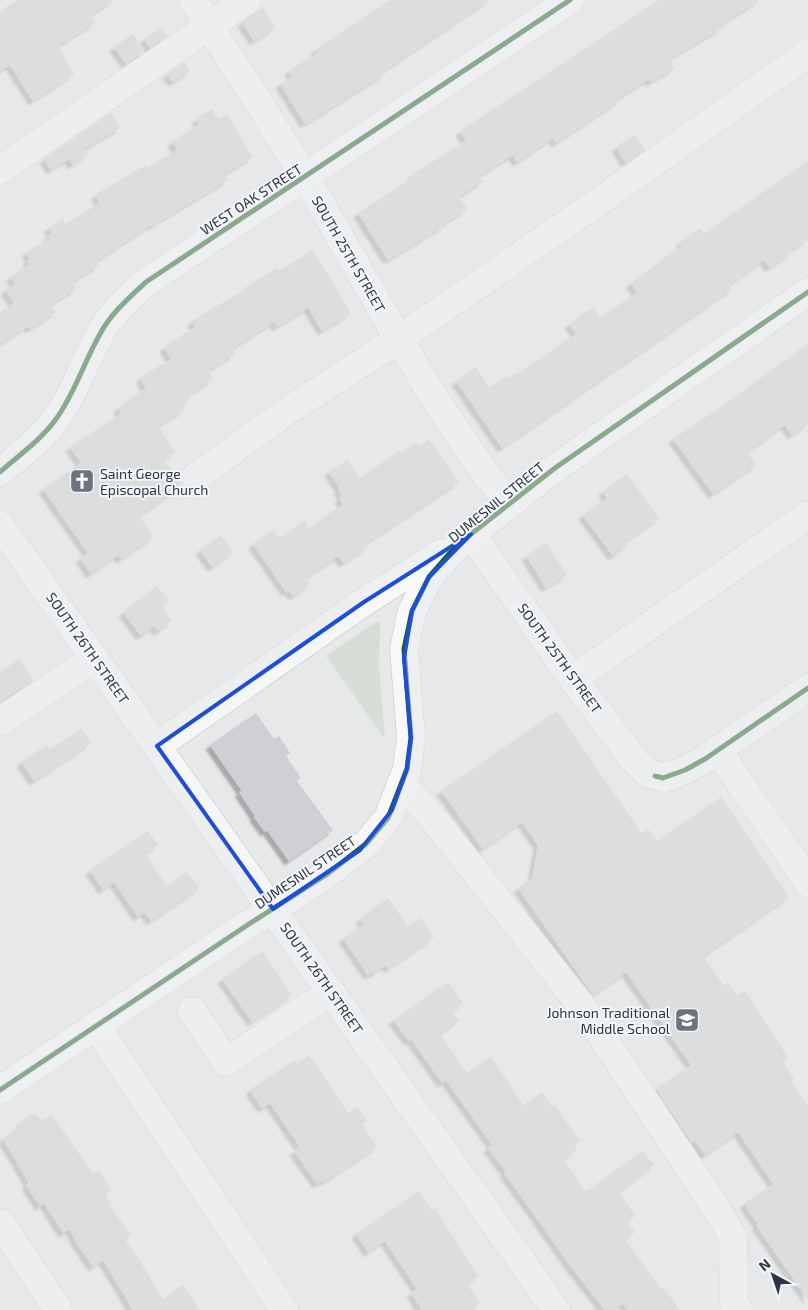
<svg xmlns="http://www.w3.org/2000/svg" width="808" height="1310" font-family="'Exo 2',sans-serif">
	<defs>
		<filter id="shadow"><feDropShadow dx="-4.5" dy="4.5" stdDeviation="1" flood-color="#0004"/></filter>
	</defs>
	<rect width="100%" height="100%" fill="#e6e8ea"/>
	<!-- green -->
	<polygon fill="#d6ded6" points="376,622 379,622 380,625 379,668 385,739 326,656"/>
	<!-- building -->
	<g fill="#ced0d3" filter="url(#shadow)">
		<polygon points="18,0 115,0 90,15 95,23 58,46 74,74 33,101 10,65 0,71 0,11"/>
		<polygon points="390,0 489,0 384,71 385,74 305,124 280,84 292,76 289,71 317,53 315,50"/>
		<polygon points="659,0 760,0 720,25 722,28 669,59 675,68 651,82 649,79 619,98 621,100 556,143 553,138 517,162 513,155 479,176 483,182 459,196 467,209 441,226 442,227 388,260 358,213 413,178 412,175 466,141 460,131"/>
		<polygon points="263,7 275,28 254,41 242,22"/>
		<polygon points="162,28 167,36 150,48 144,39"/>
		<polygon points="133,34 144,52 126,64 114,47"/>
		<polygon points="184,62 190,71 173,82 167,74"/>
		<polygon points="212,109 218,120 227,114 253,157 224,174 228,180 152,226 151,225 96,261 99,265 72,282 76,289 51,304 56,312 30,329 28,326 0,344 0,312 14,303 5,290 15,284 10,277 29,265 27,261 30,259 26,252 49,239 47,236 52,234 48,228 62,219 66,224 100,203 95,195 146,165 148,168 177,150 172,142 199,124 196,119"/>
		<polygon points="111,113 120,128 84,149 88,154 73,165 69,159 51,170 44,159"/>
		<polygon points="635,135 645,150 626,163 616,147"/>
		<polygon points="808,161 808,239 791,250 792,252 770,268 764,260 729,285 732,289 502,448 456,381 476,367 489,388 506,376 508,379 515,373 516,375 576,334 569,324 593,307 601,317 637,293 631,283 682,245 680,242 700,228 704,234"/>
		<polygon points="313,250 351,313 322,331 308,307 277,327 274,322 241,343 232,349 235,354 208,371 213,379 187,396 190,400 181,405 184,410 158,426 175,452 164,460 182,486 139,516 154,537 121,559 118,555 91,574 80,558 88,553 43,489 81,463 70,447 121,414 118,408 146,388 140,378 171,359 164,347 195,327 192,321 251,286 250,284 278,268 279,271"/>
		<polygon points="808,344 808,424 792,435 785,425 747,452 756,465 713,494 673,439 720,408"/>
		<polygon points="429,439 459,482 365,544 367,547 344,563 338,556 306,578 310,584 293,596 289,590 286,592 253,544 273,530 279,538 305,520 310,528 343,504 339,498 342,496 338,490 340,489 329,472 347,460 360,478 399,451 401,453 416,443 419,446"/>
		<polygon points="627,474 659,518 625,542 627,545 613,556 583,515 607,498 603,491"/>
		<polygon points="221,535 233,552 212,567 200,550"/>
		<polygon points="546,543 567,575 546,588 526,556"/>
		<polygon points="157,586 169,600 161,606 172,621 158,631 154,626 141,636 123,612"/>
		<polygon points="20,659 34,680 0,702 0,672"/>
		<polygon points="557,711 642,834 648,829 657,841 721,797 789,897 703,956 724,986 728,983 737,996 745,990 788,1058 783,1062 794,1079 791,1081 808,1107 808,1300 756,1225 758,1224 744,1204 773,1184 738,1132 705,1155 695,1140 692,1143 656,1089 691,1065 626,972 593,995 518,888 532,878 538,845 522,822 483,849 441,791"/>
		<polygon points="256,713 274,739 279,736 290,753 286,756 301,778 297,781 333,830 289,861 267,830 265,832 254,817 255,816 239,792 242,791 210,745"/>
		<polygon points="82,729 91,743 34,781 21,762 47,745 50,749"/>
		<polygon points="148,831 158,845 145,854 167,886 187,872 199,888 151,921 145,912 138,917 114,882 103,890 90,870"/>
		<polygon points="388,898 408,927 421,918 434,937 388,969 386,965 373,974 372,972 368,975 343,938 363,924 360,919"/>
		<polygon points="262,951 292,995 252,1022 222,979"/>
		<polygon points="448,982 463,1003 452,1011 459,1020 440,1034 467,1073 491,1057 524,1106 542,1092 552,1106 555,1105 580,1141 575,1145 577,1149 564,1159 586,1192 643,1151 654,1165 619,1192 635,1216 627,1222 635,1232 625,1239 661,1289 663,1287 680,1310 628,1310 623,1303 613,1310 605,1310 571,1267 531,1210 504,1173 506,1172 488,1148 492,1145 446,1080 442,1083 411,1039 409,1041 393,1020"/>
		<polygon points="309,1056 320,1069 319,1069 348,1113 357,1107 367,1121 362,1124 377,1147 324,1182 323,1180 317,1184 294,1151 300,1147 270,1103 262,1108 250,1090 295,1060 297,1064"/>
		<polygon points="30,1115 37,1115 42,1121 52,1115 93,1174 99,1170 111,1190 105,1194 112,1204 110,1206 131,1235 125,1240 138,1258 163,1299 183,1285 200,1310 133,1310 103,1260 93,1267 77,1244 70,1229 63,1233 44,1203 40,1206 26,1185 29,1183 3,1139 20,1126 21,1122"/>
		<polygon points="419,1191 432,1210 435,1208 478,1276 467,1284 480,1303 471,1310 422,1310 411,1293 417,1289 385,1241 368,1252 356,1234"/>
	</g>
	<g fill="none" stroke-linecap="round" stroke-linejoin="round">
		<defs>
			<g id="minor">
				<path d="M 193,0 C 236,68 281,136 322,206 C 381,307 436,412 509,504"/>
				<polyline points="0,170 247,0"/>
				<polyline points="196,477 290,409 399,339 608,195 808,53"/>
				<polyline points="0,525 556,1310"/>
				<polyline points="471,534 573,679 635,761 648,773 663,778 685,770 705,759 808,688"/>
				<polyline points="573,679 808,515"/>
				<polyline points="0,721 95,658"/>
				<polyline points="157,746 364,602"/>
				<polyline points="718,750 808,883"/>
				<polyline points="402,783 436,822 585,1010 716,1208 733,1237 734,1303 739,1310"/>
				<polyline points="192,1011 226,1062 331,992"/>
				<polyline points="96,1026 284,1310"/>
				<polyline points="0,1223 58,1310"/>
			</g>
			<g id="major">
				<path d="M 0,472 C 19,455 41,440 56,419 C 75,393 84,362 100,334 C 111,313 129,298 146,282 L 570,0"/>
				<polyline points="364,602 441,553"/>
				<polyline points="0,1090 249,924 326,875 367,843 388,818 407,769 411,738 404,649 412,611 429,577 450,553 471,534 555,468 808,292"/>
			</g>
		</defs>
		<!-- minor casing -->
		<use href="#minor" stroke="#c4c6c8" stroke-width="29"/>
		<!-- major casing -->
		<use href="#major" stroke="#c2c5c8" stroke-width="29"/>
		<!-- minor -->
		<use href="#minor" stroke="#f5f6f7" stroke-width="28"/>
		<!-- major -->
		<use href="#major" stroke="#f8f8f8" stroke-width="28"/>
		<defs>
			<g id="cycleway">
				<path d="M 0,472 C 19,455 41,440 56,419 C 75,393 84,362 100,334 C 111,313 129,298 146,282 L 570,0"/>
				<polyline points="655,776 663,778 685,770 705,759 808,688"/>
				<polyline points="0,1090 249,924 326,875 367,843 388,818 407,769 411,738 404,649 412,611 429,577 450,553 471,534 555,468 808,292"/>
			</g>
		</defs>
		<!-- cycleway casing -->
		<use href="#cycleway" stroke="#f4f6f9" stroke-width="8"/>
		<!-- cycleway -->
		<use href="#cycleway" stroke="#1b5e20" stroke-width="5"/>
	</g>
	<!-- marked area -->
	<path d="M0 0H808V1310H0ZM 471,534 L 429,577 L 412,611 L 404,658 L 411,738 L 407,769 L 392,810 L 360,850 L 273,909 L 157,746 L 364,602 Z" fill="#e6e8ea" fill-opacity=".55" fill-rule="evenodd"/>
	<path fill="none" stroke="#1d4ed8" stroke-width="4" stroke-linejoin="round" d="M 471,534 L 429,577 L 412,611 L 404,658 L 411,738 L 407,769 L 392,810 L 360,850 L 273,909 L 157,746 L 364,602 Z"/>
	<!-- icons -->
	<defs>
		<symbol id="church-square" viewBox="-11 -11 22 22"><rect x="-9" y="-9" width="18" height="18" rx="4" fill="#6c737f" stroke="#f4f6f9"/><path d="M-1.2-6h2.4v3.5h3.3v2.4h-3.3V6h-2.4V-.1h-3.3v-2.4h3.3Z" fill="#fff"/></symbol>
		<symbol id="school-square" viewBox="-11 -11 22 22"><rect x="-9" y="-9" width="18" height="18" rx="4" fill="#6c737f" stroke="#f4f6f9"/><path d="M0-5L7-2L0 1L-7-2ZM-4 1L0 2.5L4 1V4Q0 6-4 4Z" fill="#fff"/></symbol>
	</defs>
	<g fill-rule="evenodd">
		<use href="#church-square" x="68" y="467" width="28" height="28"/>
		<use href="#school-square" x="673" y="1006" width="28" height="28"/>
	</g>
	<g text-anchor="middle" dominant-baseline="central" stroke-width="4" stroke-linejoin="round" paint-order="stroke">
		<!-- street labels -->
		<g font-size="14" fill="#2b3445" stroke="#f4f6f9">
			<text transform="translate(251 199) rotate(-33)">WEST OAK STREET</text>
			<text transform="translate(349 254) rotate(60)">SOUTH 25TH STREET</text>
			<text transform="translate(496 502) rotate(-39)">DUMESNIL STREET</text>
			<text transform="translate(88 648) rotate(55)">SOUTH 26TH STREET</text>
			<text transform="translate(560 658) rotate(54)">SOUTH 25TH STREET</text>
			<text transform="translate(305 872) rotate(-34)">DUMESNIL STREET</text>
			<text transform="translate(322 978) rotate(55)">SOUTH 26TH STREET</text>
		</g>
		<!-- poi labels -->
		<g font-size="14" fill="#2b3445" stroke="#f4f6f9" text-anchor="start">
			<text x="100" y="473">Saint George<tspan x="100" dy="16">Episcopal Church</tspan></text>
			<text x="670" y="1012" text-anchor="end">Johnson Traditional<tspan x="670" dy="16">Middle School</tspan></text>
		</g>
	</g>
	<!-- north arrow -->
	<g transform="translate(773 1275) rotate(320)" stroke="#f4f6f9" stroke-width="4" paint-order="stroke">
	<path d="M0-4L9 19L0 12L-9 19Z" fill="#2b3445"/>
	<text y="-8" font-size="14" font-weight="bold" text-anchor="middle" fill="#2b3445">N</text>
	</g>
</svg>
